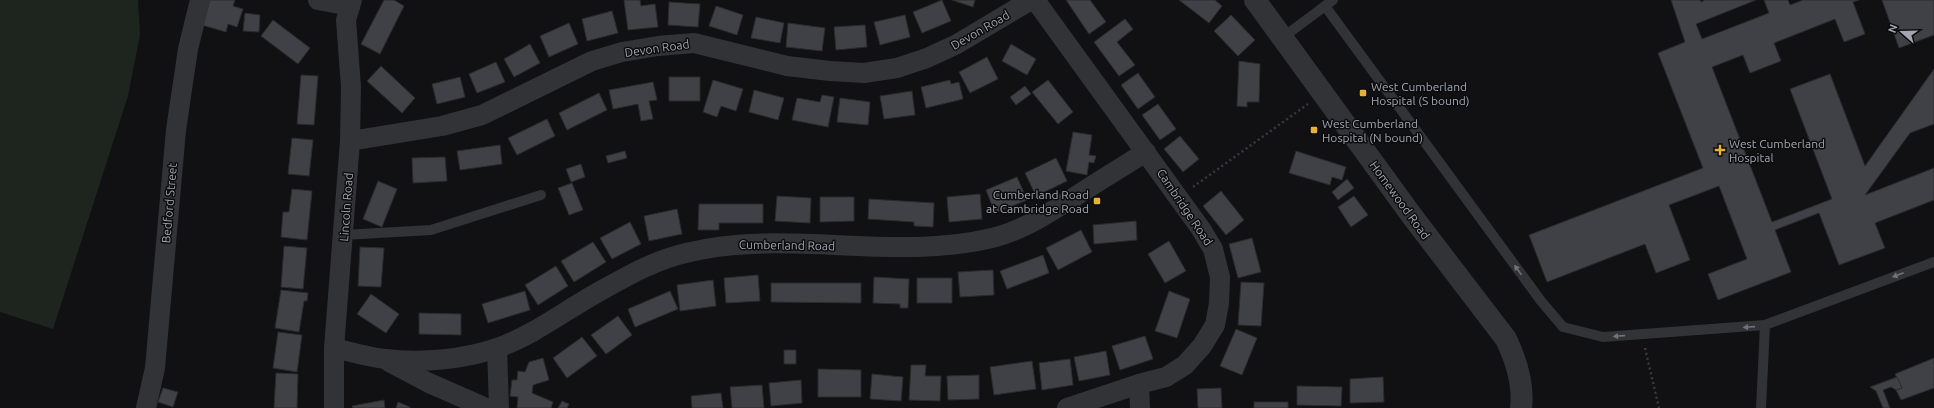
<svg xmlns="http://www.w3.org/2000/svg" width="1934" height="408" font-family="Ubuntu,sans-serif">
	<rect width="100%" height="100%" fill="#111113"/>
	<!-- green -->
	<polygon fill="#1e251f" points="0,0 138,0 140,35 128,96 53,329 0,312"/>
	<!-- building -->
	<g fill="#404146" stroke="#2b2b2e">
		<polygon points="210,0 235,0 233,6 243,9 237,27 228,24 226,32 202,25"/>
		<polygon points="384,0 394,0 404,6 380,54 361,44"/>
		<polygon points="624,0 640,0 641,6 655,4 658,27 628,30"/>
		<polygon points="942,0 951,21 922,33 913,12"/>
		<polygon points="952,0 975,0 973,7"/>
		<polygon points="1066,0 1090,0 1106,22 1089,34"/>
		<polygon points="1179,0 1215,0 1222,6 1209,23"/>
		<polygon points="1671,0 1700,0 1701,2 1705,0 1756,0 1696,24 1702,39 1769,13 1764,0 1788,0 1790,5 1803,0 1859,0 1853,2 1865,34 1844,42 1835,19 1774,43 1781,61 1750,73 1743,55 1712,67 1772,222 1832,199 1790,89 1830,74 1865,166 1934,69 1934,124 1910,133 1865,195 1934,168 1934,200 1875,223 1885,248 1839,265 1819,213 1775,230 1791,272 1718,300 1708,274 1747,259 1719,186 1669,205 1690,260 1656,273 1645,244 1547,282 1529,235 1703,168 1658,53 1685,42"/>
		<polygon points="1882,0 1934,0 1934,35 1899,48"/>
		<polygon points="669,2 700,4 698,27 668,25"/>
		<polygon points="716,6 743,15 737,35 709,26"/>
		<polygon points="612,11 618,33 587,41 582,19"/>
		<polygon points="245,13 260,15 259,32 243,31"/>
		<polygon points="905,15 910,37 880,45 874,22"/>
		<polygon points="1231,15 1255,40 1238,56 1214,31"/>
		<polygon points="756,17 784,23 780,43 751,38"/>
		<polygon points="1125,19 1133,29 1117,42 1135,65 1119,76 1094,42"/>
		<polygon points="273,20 310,48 298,64 261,36"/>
		<polygon points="569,23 578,44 549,57 540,36"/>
		<polygon points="788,23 825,28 822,51 786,47"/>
		<polygon points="865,25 867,47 836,50 834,27"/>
		<polygon points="530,44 540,63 514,77 504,59"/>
		<polygon points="1011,44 1036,59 1027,75 1002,61"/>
		<polygon points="987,57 998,79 970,93 959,72"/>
		<polygon points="1239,61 1260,64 1259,102 1247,102 1247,107 1237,106"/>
		<polygon points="496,62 505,82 477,93 469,74"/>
		<polygon points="381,66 415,98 402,113 367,81"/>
		<polygon points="1138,73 1155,97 1138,109 1121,85"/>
		<polygon points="301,75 318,76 314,125 297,124"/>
		<polygon points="460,77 465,97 437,104 432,84"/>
		<rect x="669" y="77" width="31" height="24"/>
		<polygon points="713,80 743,89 736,111 721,106 717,117 703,112"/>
		<polygon points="950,80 951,84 959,82 963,99 926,108 921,87"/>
		<polygon points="1048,80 1073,112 1058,124 1032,92"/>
		<polygon points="653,82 657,100 649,101 653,119 641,121 638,104 613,109 609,90"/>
		<polygon points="1025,86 1031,94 1016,105 1010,97"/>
		<polygon points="754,90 784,98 778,120 749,112"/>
		<polygon points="912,91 915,115 884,119 880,96"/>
		<polygon points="599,93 607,110 567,130 559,113"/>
		<polygon points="822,95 834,97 828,127 792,120 797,98 820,102"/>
		<polygon points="840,98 870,102 868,125 837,122"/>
		<polygon points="1158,104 1176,129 1160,140 1142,115"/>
		<polygon points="547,119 555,136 517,155 508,138"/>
		<polygon points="1073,132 1092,135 1089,155 1096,156 1094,163 1089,162 1087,175 1066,171"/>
		<polygon points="1180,136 1199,159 1183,172 1164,149"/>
		<polygon points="292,138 313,140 309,176 288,174"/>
		<polygon points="500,145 502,164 460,170 457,151"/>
		<polygon points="625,151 627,158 608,163 606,156"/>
		<polygon points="1296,151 1346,167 1342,180 1332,177 1330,185 1289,173"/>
		<polygon points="445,157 447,181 413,183 412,158"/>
		<polygon points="1056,158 1067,181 1036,196 1025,173"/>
		<polygon points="581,164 585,177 571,182 566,169"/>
		<polygon points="1017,177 1027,200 995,213 986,190"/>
		<polygon points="1347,179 1354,188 1338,200 1332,192"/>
		<polygon points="378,181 397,189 382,227 363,219"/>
		<polygon points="572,183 583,210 569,215 558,188"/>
		<polygon points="292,189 312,191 307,240 281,237 283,212 289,212"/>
		<polygon points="1221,191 1244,220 1226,235 1203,206"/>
		<polygon points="980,194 982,219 949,222 947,197"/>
		<polygon points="777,196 811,198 810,223 775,221"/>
		<polygon points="1354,196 1368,215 1351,227 1338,207"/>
		<polygon points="820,197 854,197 854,221 820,222"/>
		<polygon points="869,199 934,203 933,227 914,226 914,222 868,219"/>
		<polygon points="699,204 763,204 763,223 719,223 719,230 698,230"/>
		<polygon points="677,209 682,234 649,241 644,216"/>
		<polygon points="1136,221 1137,240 1094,244 1093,225"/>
		<polygon points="630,222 641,244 612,259 600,238"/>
		<polygon points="1081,230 1092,252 1058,270 1046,248"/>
		<polygon points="1252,238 1261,272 1238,278 1229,244"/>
		<polygon points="1169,241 1186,271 1165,283 1148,254"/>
		<polygon points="593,242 606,262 574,282 561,261"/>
		<polygon points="284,246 307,248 303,289 281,287"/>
		<polygon points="360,247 384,248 381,287 358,286"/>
		<polygon points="1043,255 1049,273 1007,289 1000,271"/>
		<polygon points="556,266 568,286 538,305 525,285"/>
		<polygon points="993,270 994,295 960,297 958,272"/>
		<polygon points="758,275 760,301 726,303 724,278"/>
		<polygon points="874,277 909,279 908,308 900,308 900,304 873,303"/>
		<rect x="917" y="278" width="35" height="25"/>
		<polygon points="713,280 716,306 680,311 677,285"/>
		<polygon points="1241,282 1264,283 1261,326 1238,325"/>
		<polygon points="771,283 861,283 861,303 771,302"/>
		<polygon points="281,290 308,293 307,301 304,301 299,332 275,328"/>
		<polygon points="525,291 530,310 488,323 482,304"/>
		<polygon points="670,291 678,309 635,327 628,309"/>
		<polygon points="1169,291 1190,299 1177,338 1155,331"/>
		<polygon points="371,294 399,314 386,333 357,314"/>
		<polygon points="419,313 461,314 461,335 419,334"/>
		<polygon points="618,316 632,335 606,354 591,335"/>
		<polygon points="1236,329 1257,338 1242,375 1220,366"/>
		<polygon points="278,332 302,335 297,372 273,368"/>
		<polygon points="1145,336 1153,359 1120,370 1112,346"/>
		<polygon points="582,337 597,356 567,378 553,358"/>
		<rect x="784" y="350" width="12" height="14"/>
		<polygon points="1106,351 1110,375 1079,381 1074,357"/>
		<polygon points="543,358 549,380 533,385 532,393 553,402 551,408 517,408 518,397 510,396 512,380 517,380 518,371 525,372 529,362"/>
		<polygon points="1934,358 1934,388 1901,400 1896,390 1902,388 1895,374"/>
		<polygon points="1070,359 1073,385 1042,390 1039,363"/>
		<polygon points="1032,361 1036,389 994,395 990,367"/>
		<polygon points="911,365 926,365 925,376 941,376 940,401 909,400"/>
		<polygon points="818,369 861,370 861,397 818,397"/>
		<polygon points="276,373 298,374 297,408 274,408"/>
		<polygon points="872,374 903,377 901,401 870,399"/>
		<polygon points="979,375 979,399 948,400 947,376"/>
		<polygon points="1383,377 1384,402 1350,403 1350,379"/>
		<polygon points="1897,377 1902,388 1896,390 1891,387 1883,390 1890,408 1883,408 1876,391 1870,387"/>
		<polygon points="801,380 802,403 771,406 769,383"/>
		<polygon points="762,385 764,408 732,408 730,387"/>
		<polygon points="1297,386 1342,387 1341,406 1297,405"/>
		<polygon points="163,388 178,392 173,407 158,402"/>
		<polygon points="1221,388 1222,408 1198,408 1197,389"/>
		<polygon points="721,393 723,408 692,408 691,396"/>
		<polygon points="384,400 385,408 353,408 352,406"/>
		<polygon points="562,401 569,404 567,408 558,408"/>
		<polygon points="398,402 410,407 410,408 396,408"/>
		<rect x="1254" y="402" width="34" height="6"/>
	</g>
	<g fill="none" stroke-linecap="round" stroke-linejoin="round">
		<!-- path -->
		<g stroke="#383a3e" stroke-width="2.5" stroke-dasharray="2 3" stroke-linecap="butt">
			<polyline points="1193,187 1308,104"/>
			<polyline points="1645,348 1659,408"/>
		</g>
		<!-- service -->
		<g stroke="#323337" stroke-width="10">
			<polyline points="1333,0 1325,6 1541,301 1563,327 1603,337 1765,325 1934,262"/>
			<polyline points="1282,38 1325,6"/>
			<polyline points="343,235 431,230 541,195"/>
			<polyline points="1761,408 1765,325"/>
		</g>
		<!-- minor -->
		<g stroke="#323337" stroke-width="20">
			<polyline points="318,0 350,6"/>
			<polyline points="1035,0 1201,229 1213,249 1220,277 1219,303 1215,325 1202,346 1185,365 1166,377 1139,384 1067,408"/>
			<polyline points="350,141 442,126 482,115 592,61 622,52 658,46 694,43 787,66 830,71 864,73 897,68 927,58 957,44 1031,0"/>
			<path d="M 334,348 C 351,352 368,357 385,359 C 421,363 462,360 497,348 C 532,336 563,312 595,294 C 624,278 654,260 686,253 C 786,228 891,262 992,238 C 1022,231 1047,214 1073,198 C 1097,182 1122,167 1146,152"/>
			<polyline points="497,348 499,408"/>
			<polyline points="389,362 429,383 486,408"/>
			<polyline points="1139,384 1140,408"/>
			<polyline points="146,408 155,368 176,130 188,49 200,0"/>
			<polyline points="334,408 334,348 350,141 351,87 346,20 352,0"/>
		</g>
		<!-- tertiary -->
		<path stroke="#323337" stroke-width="22" d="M 1255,0 L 1412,216 L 1506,339 C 1516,360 1524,384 1521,408"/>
	</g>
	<!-- one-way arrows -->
	<defs><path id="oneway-solid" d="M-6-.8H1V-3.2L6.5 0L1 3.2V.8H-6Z"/></defs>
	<g fill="#70737b">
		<use href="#oneway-solid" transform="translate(1518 270) rotate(-126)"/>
		<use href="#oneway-solid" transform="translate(1898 275) rotate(159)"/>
		<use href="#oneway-solid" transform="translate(1749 327) rotate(176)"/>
		<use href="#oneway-solid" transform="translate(1619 336) rotate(176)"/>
	</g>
	<!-- markers -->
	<g fill="#e7b135" stroke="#0c0c0e" stroke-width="1.5">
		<rect x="1359" y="89" width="8" height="8" rx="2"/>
		<rect x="1310" y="126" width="8" height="8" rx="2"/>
		<path d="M1718 144h4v4h4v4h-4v4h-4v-4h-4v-4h4z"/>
		<rect x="1093" y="197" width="8" height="8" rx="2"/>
	</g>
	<g text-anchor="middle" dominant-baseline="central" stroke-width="3" stroke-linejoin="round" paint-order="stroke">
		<!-- street labels -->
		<g font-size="12" fill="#a3a7b2" stroke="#0c0c0e">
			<text transform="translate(980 30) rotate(-30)">Devon Road</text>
			<text transform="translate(657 48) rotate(-8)">Devon Road</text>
			<text transform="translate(1400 200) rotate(54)">Homewood Road</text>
			<text transform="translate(169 203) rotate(-85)">Bedford Street</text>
			<text transform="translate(346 207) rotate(-86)">Lincoln Road</text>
			<text transform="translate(1185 207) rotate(56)">Cambridge Road</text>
			<text transform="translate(787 245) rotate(1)">Cumberland Road</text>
		</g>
		<!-- poi labels -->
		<g font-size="12" fill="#a3a7b2" stroke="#0c0c0e" text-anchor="start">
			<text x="1371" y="86">West Cumberland<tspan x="1371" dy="14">Hospital (S bound)</tspan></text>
			<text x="1322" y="123">West Cumberland<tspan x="1322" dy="14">Hospital (N bound)</tspan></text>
			<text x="1729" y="143">West Cumberland<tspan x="1729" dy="14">Hospital</tspan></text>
			<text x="1089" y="194" text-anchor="end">Cumberland Road<tspan x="1089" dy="14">at Cambridge Road</tspan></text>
		</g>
	</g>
	<!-- north arrow -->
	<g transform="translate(1902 32) rotate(290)" stroke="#0c0c0e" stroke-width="3" paint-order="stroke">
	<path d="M0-3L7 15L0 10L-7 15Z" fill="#a3a7b2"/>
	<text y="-6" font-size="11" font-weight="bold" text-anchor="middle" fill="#a3a7b2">N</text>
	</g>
</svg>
